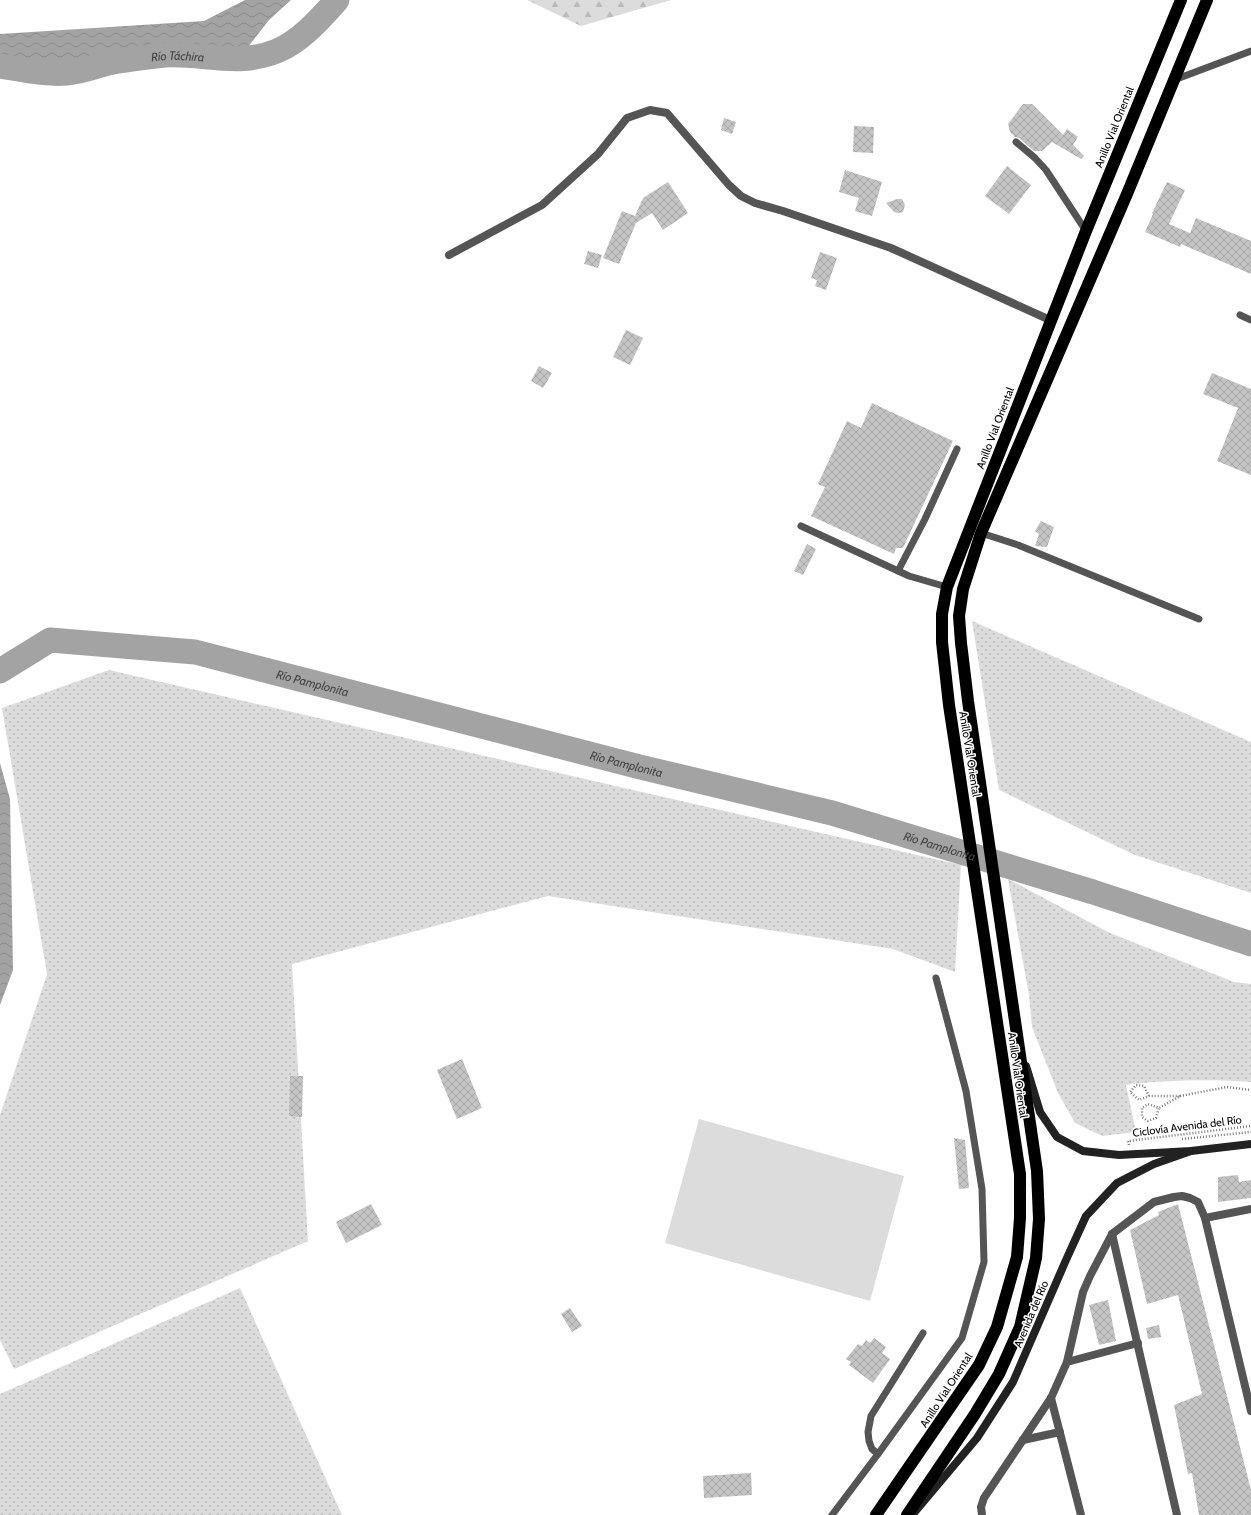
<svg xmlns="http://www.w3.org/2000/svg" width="1251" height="1515" font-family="Cabin,sans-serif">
	<defs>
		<pattern id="grass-dots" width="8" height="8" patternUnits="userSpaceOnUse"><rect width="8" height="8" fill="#dcdcdc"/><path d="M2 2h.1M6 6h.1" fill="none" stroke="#bbb" stroke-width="1.8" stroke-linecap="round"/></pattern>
		<pattern id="forest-firs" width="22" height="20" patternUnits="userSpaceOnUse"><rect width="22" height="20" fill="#dcdcdc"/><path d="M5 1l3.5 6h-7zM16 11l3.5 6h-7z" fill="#bbb"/></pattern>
		<pattern id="water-waves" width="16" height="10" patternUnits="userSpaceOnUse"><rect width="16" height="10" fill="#a3a3a3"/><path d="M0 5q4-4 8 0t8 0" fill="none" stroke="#8b8b8b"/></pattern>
		<pattern id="building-cross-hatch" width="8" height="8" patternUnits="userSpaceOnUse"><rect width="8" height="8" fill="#c4c4c4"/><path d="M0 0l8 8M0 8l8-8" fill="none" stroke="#a7a7a7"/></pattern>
	</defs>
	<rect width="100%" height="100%" fill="#fff"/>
	<!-- grass -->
	<g fill="url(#grass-dots)">
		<polygon points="972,621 1251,742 1251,893 1135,855 999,790"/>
		<polygon points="109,670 961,865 955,972 893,949 548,896 292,964 308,1241 14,1369 0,1340 0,1115 47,974 2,708"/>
		<path d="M 1008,879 L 1110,933 L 1234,982 L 1251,984 L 1251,1082 C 1212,1079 1164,1080 1126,1085 L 1136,1132 L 1102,1136 L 1075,1123 L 1058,1093 L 1032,1027 L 1029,995 Z"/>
		<polygon points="240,1288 342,1515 0,1515 0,1394"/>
	</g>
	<!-- forest -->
	<polygon fill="url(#forest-firs)" points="527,0 671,0 581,26"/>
	<!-- garden -->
	<polygon fill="#dcdcdc" points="699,1119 904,1176 870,1301 665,1243"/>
	<!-- water -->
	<g fill="url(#water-waves)">
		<polygon points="245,0 291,0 269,20 244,52 3,75 0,78 0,34 204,21"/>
		<polygon points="0,763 10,799 13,970 0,1005"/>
	</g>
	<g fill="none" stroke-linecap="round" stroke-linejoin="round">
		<!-- river -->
		<g stroke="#a3a3a3" stroke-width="25">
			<path id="s1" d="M 0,66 C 20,69 47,75 67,73 C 81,72 94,67 108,63 C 127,59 146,57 165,55 C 205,53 237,67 277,51 C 301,41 320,19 337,0"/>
			<path id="s2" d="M 0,671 L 50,640 L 195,652 L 640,767 L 832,813 L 1093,892 L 1251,944"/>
		</g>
	</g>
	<!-- building -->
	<g fill="url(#building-cross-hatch)">
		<polygon points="1023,104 1032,104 1063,135 1067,129 1078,137 1073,145 1084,156 1081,159 1052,142 1042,151 1034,151 1019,138 1015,137 1010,132 1008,124"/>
		<polygon points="724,118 736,122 732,134 721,130"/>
		<polygon points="854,126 874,127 873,153 853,152"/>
		<polygon points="1007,166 1031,185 1009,214 985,196"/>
		<polygon points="845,170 882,182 872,216 855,211 859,198 839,192"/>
		<polygon points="668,182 688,213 663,230 652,213 636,223 619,264 603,258 622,211 635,216 643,198"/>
		<polygon points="1167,182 1185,190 1169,224 1190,233 1196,218 1251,241 1251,274 1181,244 1180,247 1145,232 1153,214 1152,213"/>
		<polygon points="897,199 902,199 905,205 903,212 898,213 894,212 886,203"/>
		<polygon points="588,251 602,255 598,268 584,264"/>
		<polygon points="820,252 837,258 826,290 815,286 817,280 811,278"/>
		<polygon points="626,330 643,338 630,365 613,357"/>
		<polygon points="539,366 552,373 543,388 531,381"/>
		<polygon points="1212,373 1251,389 1251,475 1217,461 1238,408 1203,394"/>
		<polygon points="872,403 953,441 903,548 896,548 894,554 811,516 825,487 818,484 847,421 861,428"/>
		<polygon points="1041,521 1054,527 1047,547 1035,546 1039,534 1035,531"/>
		<polygon points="807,544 816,549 803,575 794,571"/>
		<polygon points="462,1059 482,1108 457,1119 437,1070"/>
		<polygon points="290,1076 303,1076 302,1117 289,1116"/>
		<polygon points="954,1138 965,1140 969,1188 959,1189"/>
		<polygon points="1238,1175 1239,1182 1251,1180 1251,1198 1218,1202 1218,1177"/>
		<polygon points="371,1204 382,1225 346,1243 336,1222"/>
		<polygon points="1178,1204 1251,1490 1251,1515 1199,1515 1192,1473 1188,1474 1174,1405 1202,1394 1178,1295 1147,1304 1130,1230 1159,1215 1158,1212"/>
		<polygon points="1108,1300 1116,1341 1099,1345 1089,1305"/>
		<polygon points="570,1308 582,1326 572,1332 561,1314"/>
		<polygon points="1159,1325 1161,1337 1148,1339 1146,1328"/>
		<polygon points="874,1338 886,1347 882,1353 890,1359 873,1383 849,1365 851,1362 846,1359 858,1344 862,1346 866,1340 870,1343"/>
		<polygon points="751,1473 752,1495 704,1498 703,1476"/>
	</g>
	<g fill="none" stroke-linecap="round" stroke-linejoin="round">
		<!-- path -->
		<g stroke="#777" stroke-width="2.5" stroke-dasharray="1 2" stroke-linecap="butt">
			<polyline points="1149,1096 1144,1086 1136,1085 1130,1092 1139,1100 1149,1096 1180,1096 1159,1108 1148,1104 1142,1108 1142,1117 1148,1121 1156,1118 1159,1108"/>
			<polyline points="1180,1096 1227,1087 1251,1090"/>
			<polyline points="1182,1139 1251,1132"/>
			<polyline points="1129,1145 1128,1141 1251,1126"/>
		</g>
		<!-- lane -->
		<g stroke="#555" stroke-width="7">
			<polyline points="1174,80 1251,51"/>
			<polyline points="1016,142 1035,158 1046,170 1086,231"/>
			<polyline points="1240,315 1251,320"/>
			<polyline points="801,526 909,576 947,587"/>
			<polyline points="981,533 1018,545 1199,619"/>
			<polyline points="898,571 925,519 957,449"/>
			<polyline points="878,1454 962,1338 984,1262 982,1189 966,1091 936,978"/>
			<polyline points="832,1515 878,1454 872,1449 869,1441 868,1432 871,1416 923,1333"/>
		</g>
		<!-- street -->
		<g stroke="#555" stroke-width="8">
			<polyline points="449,255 542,205 598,154 627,118 650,110 667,113 729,185 741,196 755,203 783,211 891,248 1050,320"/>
			<polyline points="1205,1218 1251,1411"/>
			<polyline points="1112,1234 1177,1515"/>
			<polyline points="1067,1362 1138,1343"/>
			<polyline points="1051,1398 1081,1515"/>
			<polyline points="1023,1440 1060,1432"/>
			<polyline points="982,1515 981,1507 984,1498 1051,1398 1067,1362 1083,1292 1090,1276 1112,1234 1154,1202 1174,1197 1182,1196 1190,1198 1198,1202 1205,1218 1251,1209"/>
		</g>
		<!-- secondary -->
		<g stroke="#222" stroke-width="8">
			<polyline points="1026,1066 1040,1112 1057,1137 1083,1151 1119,1155 1191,1151 1251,1144"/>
			<polyline points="913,1514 977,1438 1013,1382 1066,1260 1086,1216 1117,1183 1154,1164 1191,1151"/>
		</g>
		<!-- highway -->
		<g stroke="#000" stroke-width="12">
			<polyline points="876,1515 979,1365 997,1327 1017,1257 1020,1218 1020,1174 949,705 942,642 942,614 947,587 1086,231 1181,0"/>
			<polyline points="907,1515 975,1414 999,1374 1020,1327 1036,1258 1039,1219 1037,1171 968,701 961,643 959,616 963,589 981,533 1127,194 1207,0"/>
		</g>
	</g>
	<g text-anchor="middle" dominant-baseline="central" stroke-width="3" stroke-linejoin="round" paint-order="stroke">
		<!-- street labels -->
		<g font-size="11" fill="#000" stroke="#fff">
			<text transform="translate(1114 127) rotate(-68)">Anillo Vial Oriental</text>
			<text transform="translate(995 428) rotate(-69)">Anillo Vial Oriental</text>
			<text transform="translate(970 754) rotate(81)">Anillo Vial Oriental</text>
			<text transform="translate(1018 1075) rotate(82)">Anillo Vial Oriental</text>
			<text transform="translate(1187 1126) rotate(-7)">Ciclovía Avenida del Río</text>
			<text transform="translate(1031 1314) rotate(-67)">Avenida del Río</text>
			<text transform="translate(946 1390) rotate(-57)">Anillo Vial Oriental</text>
		</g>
		<!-- water labels -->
		<g font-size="12" font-style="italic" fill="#444" stroke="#fff">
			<text stroke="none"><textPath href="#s1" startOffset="180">Río Táchira</textPath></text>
			<text stroke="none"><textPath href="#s2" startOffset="326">Río Pamplonita</textPath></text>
			<text stroke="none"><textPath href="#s2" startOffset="650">Río Pamplonita</textPath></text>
			<text stroke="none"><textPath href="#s2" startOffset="974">Río Pamplonita</textPath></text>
		</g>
	</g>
</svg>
